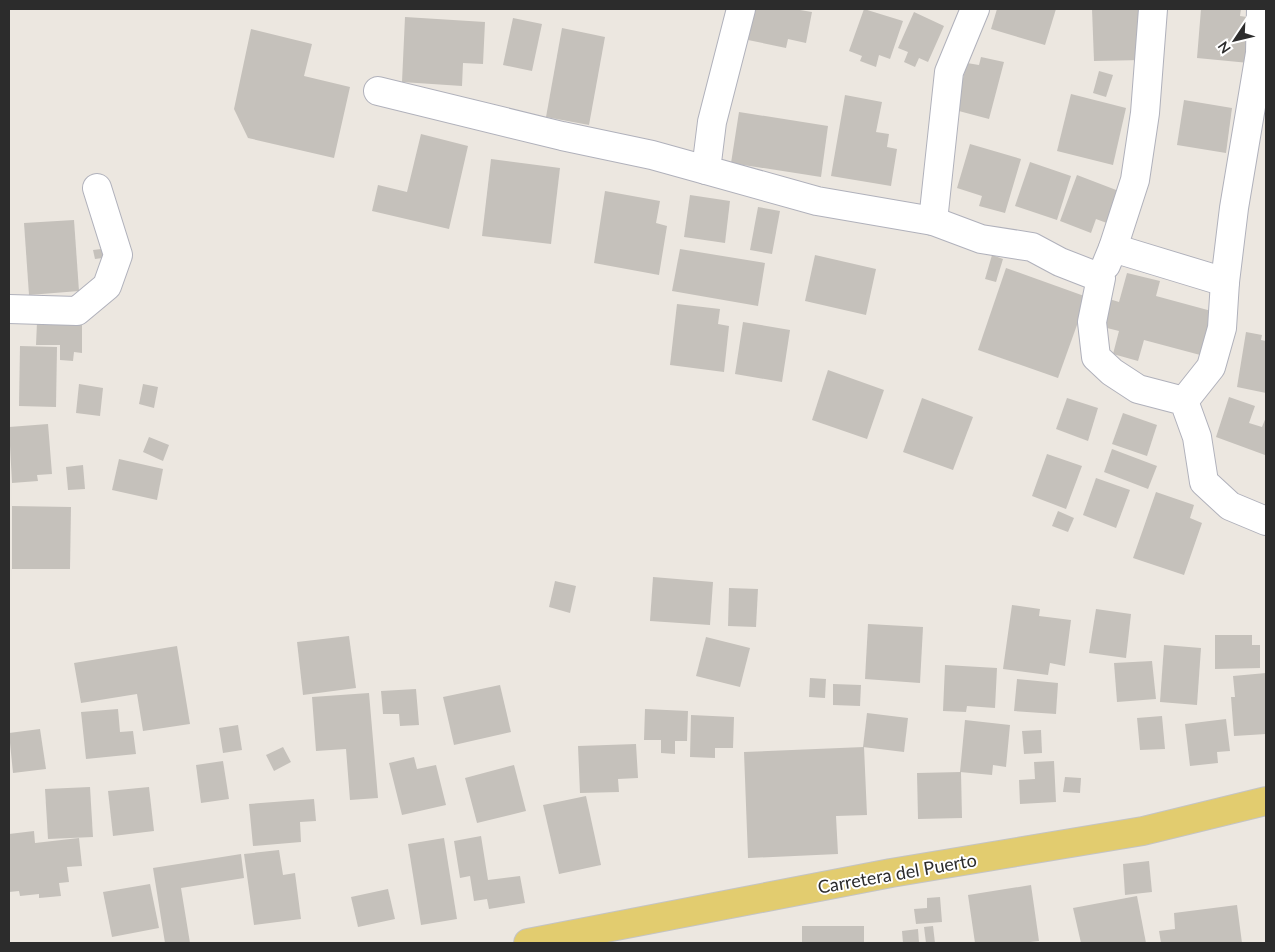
<svg xmlns="http://www.w3.org/2000/svg" width="1275" height="952" font-family="Lato,sans-serif">
	<rect width="100%" height="100%" fill="#ece7e0"/>
	<!-- building -->
	<g fill="#c5c1bb">
		<polygon points="754,9 794,9 812,12 806,43 788,39 786,48 748,40"/>
		<polygon points="864,9 903,21 890,59 879,55 876,67 860,61 862,56 849,51"/>
		<polygon points="997,9 1056,9 1045,45 991,29"/>
		<polygon points="1092,9 1142,9 1143,60 1094,61"/>
		<polygon points="1201,9 1241,9 1240,16 1254,18 1249,63 1197,58"/>
		<polygon points="914,12 944,26 928,62 919,58 915,67 904,62 908,52 898,48"/>
		<polygon points="405,17 485,22 483,64 463,63 462,86 402,82"/>
		<polygon points="513,18 542,24 532,71 503,65"/>
		<polygon points="562,28 605,37 589,125 546,117"/>
		<polygon points="251,29 312,44 304,76 350,87 334,158 248,138 234,109"/>
		<polygon points="981,57 1004,62 989,119 955,110 967,63 979,65"/>
		<polygon points="1099,71 1113,75 1106,97 1093,93"/>
		<polygon points="1071,94 1126,108 1113,165 1057,151"/>
		<polygon points="845,95 882,102 876,132 889,134 887,147 897,149 891,186 831,176"/>
		<polygon points="1184,100 1232,108 1226,153 1177,145"/>
		<polygon points="739,112 828,126 821,177 731,163"/>
		<polygon points="421,134 468,146 449,229 372,211 378,185 407,192"/>
		<polygon points="970,144 1021,159 1005,213 979,206 982,196 957,188"/>
		<polygon points="491,159 560,168 551,244 482,236"/>
		<polygon points="1030,162 1071,176 1057,220 1015,206"/>
		<polygon points="1077,175 1124,193 1115,226 1096,219 1091,233 1060,221"/>
		<polygon points="605,191 660,201 656,223 667,226 659,275 594,263"/>
		<polygon points="690,195 730,201 725,243 684,237"/>
		<polygon points="758,207 780,211 772,254 750,250"/>
		<polygon points="74,220 79,291 29,295 24,223"/>
		<polygon points="109,248 110,257 95,259 93,250"/>
		<polygon points="680,249 765,263 758,306 672,291"/>
		<polygon points="815,255 876,269 866,315 805,301"/>
		<polygon points="992,255 1003,259 996,282 985,279"/>
		<polygon points="1006,268 1087,297 1058,378 978,350"/>
		<polygon points="1127,273 1160,281 1156,296 1215,312 1204,356 1144,340 1138,361 1113,354 1119,331 1099,326 1106,298 1119,302"/>
		<polygon points="677,304 720,309 718,324 729,326 724,372 670,365"/>
		<polygon points="37,322 82,323 82,353 74,352 73,361 60,360 60,345 36,345"/>
		<polygon points="743,322 790,330 782,382 735,374"/>
		<polygon points="1246,332 1262,335 1261,340 1266,341 1266,393 1237,387"/>
		<polygon points="20,346 57,347 56,407 19,406"/>
		<polygon points="828,370 884,390 867,439 812,420"/>
		<polygon points="79,384 103,388 100,416 76,413"/>
		<polygon points="143,384 158,387 154,408 139,404"/>
		<polygon points="1229,397 1255,406 1249,423 1262,427 1266,417 1265,455 1216,437"/>
		<polygon points="922,398 973,417 953,470 903,452"/>
		<polygon points="1067,398 1098,408 1088,441 1056,429"/>
		<polygon points="1123,413 1157,425 1147,456 1112,444"/>
		<polygon points="48,424 52,474 37,475 38,481 12,483 9,427"/>
		<polygon points="149,437 169,445 163,461 143,452"/>
		<polygon points="1112,449 1157,466 1148,489 1104,472"/>
		<polygon points="1047,454 1082,466 1066,509 1032,496"/>
		<polygon points="119,459 163,469 157,500 112,490"/>
		<polygon points="83,465 85,489 68,490 66,467"/>
		<polygon points="1096,478 1130,490 1116,528 1083,515"/>
		<polygon points="1156,492 1194,505 1190,518 1202,523 1184,575 1133,558"/>
		<polygon points="12,506 71,507 70,569 12,569"/>
		<polygon points="1058,511 1074,518 1068,532 1052,526"/>
		<polygon points="653,577 713,582 710,625 650,621"/>
		<polygon points="555,581 576,586 570,613 549,607"/>
		<polygon points="729,588 758,589 756,627 728,626"/>
		<polygon points="1012,605 1040,609 1039,616 1071,620 1065,666 1050,663 1048,675 1003,669"/>
		<polygon points="1096,609 1131,614 1126,658 1089,653"/>
		<polygon points="868,624 923,627 920,683 865,679"/>
		<polygon points="1215,635 1252,635 1252,645 1260,645 1260,668 1215,669"/>
		<polygon points="349,636 356,688 303,695 297,642"/>
		<polygon points="706,637 750,648 740,687 696,676"/>
		<polygon points="1164,645 1201,648 1197,705 1160,702"/>
		<polygon points="177,646 190,724 143,731 137,694 81,703 74,663"/>
		<polygon points="1152,661 1156,699 1117,702 1114,663"/>
		<polygon points="945,665 997,668 995,708 967,706 966,712 943,711"/>
		<polygon points="1266,673 1266,734 1234,736 1231,697 1235,697 1233,676"/>
		<polygon points="810,678 826,679 825,698 809,697"/>
		<polygon points="1017,679 1058,683 1056,714 1014,711"/>
		<polygon points="833,684 861,685 860,706 833,705"/>
		<polygon points="500,685 511,732 454,745 443,697"/>
		<polygon points="416,689 419,725 400,726 399,714 383,714 381,691"/>
		<polygon points="369,693 378,798 350,800 346,749 316,751 312,697"/>
		<polygon points="118,709 120,732 133,731 136,754 86,759 81,712"/>
		<polygon points="645,709 688,711 687,741 675,741 675,754 661,753 661,740 644,740"/>
		<polygon points="867,713 908,718 904,752 863,747"/>
		<polygon points="691,715 734,717 733,748 715,748 715,758 690,757"/>
		<polygon points="1162,716 1165,749 1140,750 1137,718"/>
		<polygon points="1226,719 1230,751 1217,752 1218,763 1190,766 1185,724"/>
		<polygon points="965,720 1010,725 1006,767 993,765 992,775 960,772"/>
		<polygon points="238,725 242,750 223,753 219,728"/>
		<polygon points="40,729 46,769 13,773 9,733"/>
		<polygon points="1041,730 1042,753 1024,754 1022,731"/>
		<polygon points="636,744 638,778 618,779 619,792 580,793 578,746"/>
		<polygon points="283,747 291,762 274,771 266,755"/>
		<polygon points="864,747 867,815 836,816 838,854 748,858 744,752"/>
		<polygon points="414,757 417,769 436,765 446,805 402,815 389,763"/>
		<polygon points="223,761 229,799 201,803 196,765"/>
		<polygon points="1054,761 1056,802 1020,804 1019,780 1035,779 1034,762"/>
		<polygon points="514,765 526,811 477,823 465,778"/>
		<polygon points="961,772 962,818 918,819 917,773"/>
		<polygon points="1065,777 1081,778 1080,793 1063,792"/>
		<polygon points="90,787 93,837 48,839 45,789"/>
		<polygon points="149,787 154,831 113,836 108,791"/>
		<polygon points="586,796 601,865 559,874 543,805"/>
		<polygon points="314,799 316,821 300,822 301,842 253,846 249,804"/>
		<polygon points="34,831 35,843 79,838 82,866 67,867 69,882 59,883 61,896 39,898 39,894 20,896 19,891 9,892 9,834"/>
		<polygon points="481,836 488,880 520,876 525,903 489,909 487,899 474,901 470,876 460,878 454,841"/>
		<polygon points="444,838 457,919 421,925 408,844"/>
		<polygon points="279,850 283,875 295,873 301,919 254,925 244,854"/>
		<polygon points="241,854 244,878 181,888 190,943 165,943 153,868"/>
		<polygon points="1149,861 1152,892 1125,895 1123,864"/>
		<polygon points="150,884 159,928 112,937 103,892"/>
		<polygon points="1031,885 1039,941 1022,943 975,943 968,895"/>
		<polygon points="388,889 395,919 358,927 351,897"/>
		<polygon points="1137,896 1146,943 1081,943 1073,908"/>
		<polygon points="940,897 942,922 916,924 914,909 927,908 927,898"/>
		<polygon points="1237,905 1242,943 1161,943 1159,931 1175,929 1174,913"/>
		<rect x="802" y="926" width="62" height="17"/>
		<polygon points="933,926 935,943 926,943 924,927"/>
		<polygon points="918,929 919,943 903,943 902,931"/>
	</g>
	<g fill="none" stroke-linecap="round" stroke-linejoin="round">
		<defs>
			<g id="minor">
				<polyline points="741,9 712,122 706,170 817,201 933,221 981,239 1032,247 1060,262 1101,278 1092,322 1096,357 1112,372 1138,389 1184,401 1197,437 1204,482 1230,506 1266,521"/>
				<polyline points="378,91 562,136 652,155 706,170"/>
				<polyline points="933,221 949,72 975,9"/>
				<polyline points="1113,248 1135,180 1145,113 1153,9"/>
				<polyline points="1106,265 1113,248 1225,282"/>
				<polyline points="9,309 77,311 107,286 118,255 97,188"/>
				<polyline points="1184,401 1211,367 1222,328 1225,282 1234,208 1260,53 1261,9"/>
			</g>
			<polyline id="major" points="528,943 891,873 1143,831 1266,801"/>
		</defs>
		<!-- minor casing -->
		<use href="#minor" stroke="#b0b1bb" stroke-width="30"/>
		<!-- major casing -->
		<use href="#major" stroke="#c4c4c4" stroke-width="30"/>
		<!-- minor -->
		<use href="#minor" stroke="#fff" stroke-width="28"/>
		<!-- major -->
		<use href="#major" stroke="#e2cc6f" stroke-width="28"/>
	</g>
	<g text-anchor="middle" dominant-baseline="central" stroke-width="4" stroke-linejoin="round" paint-order="stroke">
		<!-- street labels -->
		<g font-size="18" fill="#2c2c2c" stroke="#fff">
			<text transform="translate(897 873) rotate(-10)">Carretera del Puerto</text>
		</g>
	</g>
	<!-- border -->
	<rect width="1275" height="952" fill="none" stroke="#2c2c2c" stroke-width="20"/>
	<!-- north arrow -->
	<g transform="translate(1235 40) rotate(235)" stroke="#ffffff" stroke-width="4" paint-order="stroke">
	<path d="M0-4L9 19L0 12L-9 19Z" fill="#2c2c2c"/>
	<text y="-8" font-size="14" font-weight="bold" text-anchor="middle" fill="#2c2c2c">N</text>
	</g>
</svg>
